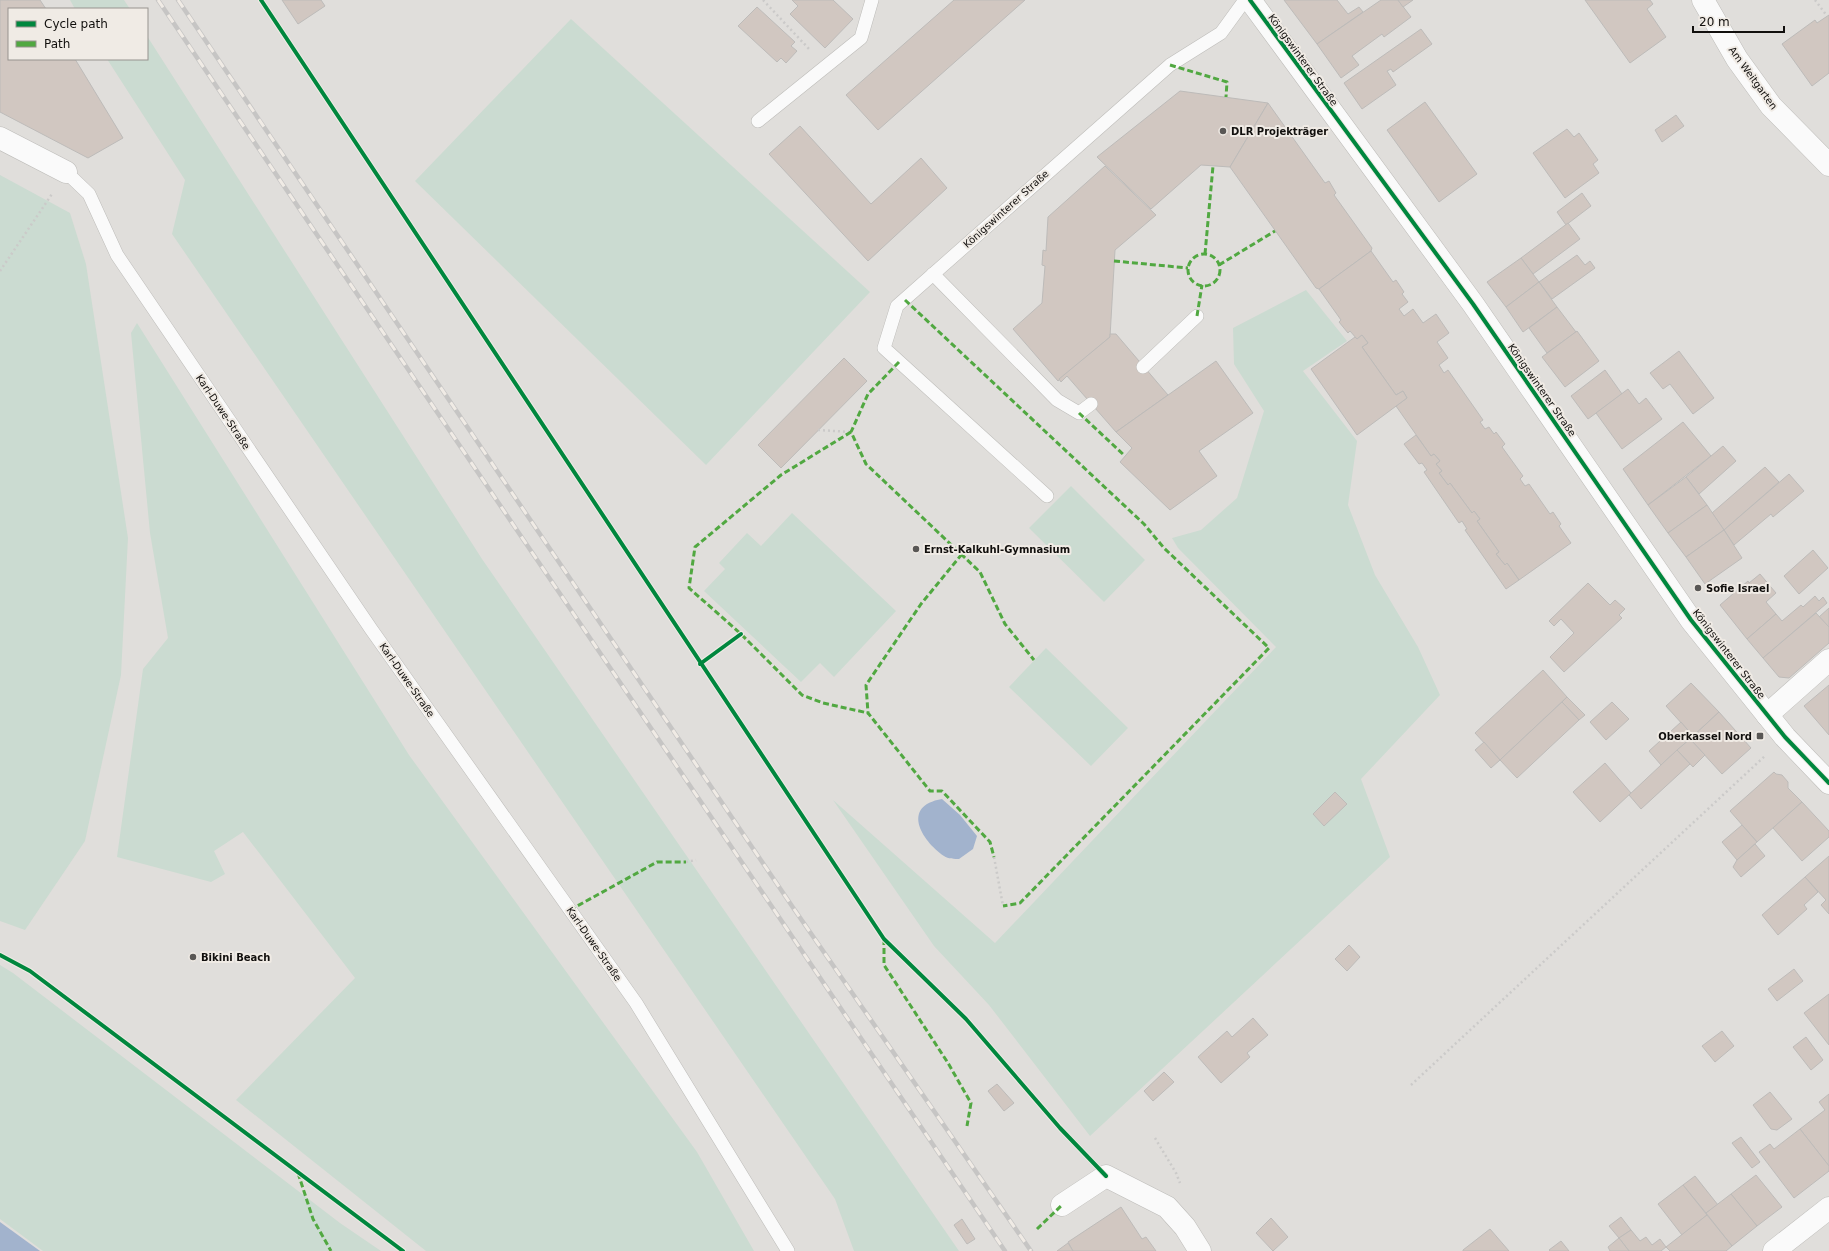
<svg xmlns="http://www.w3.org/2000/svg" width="1829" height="1251" font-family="'DejaVu Sans',sans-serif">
	<rect width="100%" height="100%" fill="#e0dedb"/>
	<!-- green -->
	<g fill="#cbdbd1">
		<polygon points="70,0 124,0 130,9 75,9"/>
		<polygon points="571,19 870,292 706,465 415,181"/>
		<polygon points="147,36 482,559 959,1251 854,1251 835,1199 172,234 185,180 107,59 147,59"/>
		<polygon points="0,175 70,213 86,264 128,538 121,675 85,841 25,930 0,921"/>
		<polygon points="1306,290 1347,341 1303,371 1357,441 1348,505 1375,575 1418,647 1440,695 1361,779 1390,857 1090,1136 989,1005 934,946 833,800 995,943 1276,647 1178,548 1172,538 1201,530 1237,498 1264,411 1234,364 1233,328"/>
		<polygon points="137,323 409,755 697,1152 754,1251 426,1251 236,1100 355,978 243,832 214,851 225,874 211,882 117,857 143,669 168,638 150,533 131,333"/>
		<polygon points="1071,486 1145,560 1104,602 1029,528"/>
		<polygon points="792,513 896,611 834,677 820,663 801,682 704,591 725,569 719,563 747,533 761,546"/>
		<polygon points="1046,648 1128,728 1091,766 1009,687"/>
		<polygon points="0,965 13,973 340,1223 381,1251 43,1251 0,1219"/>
	</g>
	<!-- water -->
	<g fill="#a2b3cd">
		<path d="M 942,799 L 960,815 L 977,836 L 973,849 L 959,859 C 955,859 948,859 944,856 C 921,840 901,806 942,799 Z"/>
		<polygon points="0,1222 40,1251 0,1251"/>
	</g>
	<!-- building -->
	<g fill="#d1c7c1" stroke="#bdbbb9">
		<polygon points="0,0 40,0 46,9 9,9 9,59 75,59 123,138 88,158 0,112"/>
		<polygon points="282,0 321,0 325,6 298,24"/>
		<polygon points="792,0 833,0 853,19 825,48 790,14 798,6"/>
		<polygon points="954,0 1025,0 878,130 846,95"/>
		<polygon points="1284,0 1337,0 1348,14 1359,7 1363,12 1317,44"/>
		<polygon points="1381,0 1398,0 1411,17 1384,37 1382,34 1352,56 1359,65 1341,78 1317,44"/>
		<polygon points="1398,0 1413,0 1403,7"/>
		<polygon points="1585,0 1650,0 1653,4 1647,9 1666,37 1630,63"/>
		<polygon points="757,7 795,42 791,46 797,51 786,63 781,58 777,62 738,26"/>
		<polygon points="1829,15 1829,73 1812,86 1782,44 1815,20 1817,23"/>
		<polygon points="1421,29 1432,44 1393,72 1391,69 1387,71 1396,85 1362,109 1344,83"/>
		<polygon points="1180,91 1268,103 1230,167 1201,165 1151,209 1097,157"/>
		<polygon points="1425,102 1477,174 1439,202 1387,130"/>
		<polygon points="1268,103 1325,183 1329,181 1336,193 1334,195 1372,248 1371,251 1319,289 1316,288 1230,167"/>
		<polygon points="1676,115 1684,126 1662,142 1655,130"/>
		<polygon points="800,126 871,204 921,158 947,188 868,261 769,154"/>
		<polygon points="1567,129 1574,137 1579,133 1598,160 1593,164 1599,173 1565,198 1533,153"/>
		<polygon points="1105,166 1156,215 1115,250 1110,337 1058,381 1013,329 1042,303 1045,266 1042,265 1043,250 1046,251 1048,217"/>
		<polygon points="1582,193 1591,206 1566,225 1557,212"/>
		<polygon points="1568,223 1580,239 1533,274 1521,258"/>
		<polygon points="1371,251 1393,282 1396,280 1404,292 1402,294 1408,302 1399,309 1404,316 1413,309 1423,323 1436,314 1449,333 1437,342 1448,358 1439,365 1444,373 1448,370 1483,420 1480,422 1485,429 1489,427 1494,434 1496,432 1505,444 1502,447 1523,476 1520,479 1525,486 1529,484 1550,514 1553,512 1561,524 1559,526 1571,543 1519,580 1507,563 1505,565 1496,554 1499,552 1477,521 1480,519 1474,511 1472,513 1450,483 1448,485 1439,473 1442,471 1436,464 1440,461 1434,454 1431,456 1396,406 1407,398 1403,391 1396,395 1362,347 1368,343 1362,335 1357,339 1350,331 1348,333 1339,322 1341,320 1319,289"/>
		<polygon points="1577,255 1585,265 1590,261 1595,268 1552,299 1539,282"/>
		<polygon points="1521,258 1539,282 1506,307 1487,282"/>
		<polygon points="1539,282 1557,307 1523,332 1506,307"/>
		<polygon points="1557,307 1576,332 1547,353 1529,328"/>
		<polygon points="1577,331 1599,361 1565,387 1542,357"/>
		<polygon points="1110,334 1116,334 1168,395 1116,432 1067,376 1061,382 1059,379 1110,337"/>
		<polygon points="1362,335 1368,343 1362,347 1396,395 1403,391 1407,398 1357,435 1311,369 1355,337 1357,339"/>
		<polygon points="1679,351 1714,398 1693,414 1670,384 1663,389 1650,373"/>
		<polygon points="844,358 867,381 781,468 758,445"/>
		<polygon points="1216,361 1253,413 1199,451 1217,476 1170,510 1120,462 1132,448 1116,432"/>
		<polygon points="1605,370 1622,394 1588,419 1571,396"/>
		<polygon points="1628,389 1639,404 1646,398 1662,419 1622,449 1596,413"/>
		<polygon points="1683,422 1711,456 1648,505 1623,469"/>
		<polygon points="1416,435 1431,456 1434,454 1440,461 1436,464 1442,471 1439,473 1448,485 1450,483 1472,513 1474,511 1480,519 1477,521 1499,552 1496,554 1505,565 1507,563 1519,580 1506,589 1465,530 1467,529 1462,521 1459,523 1424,472 1427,470 1422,463 1419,464 1404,444"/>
		<polygon points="1723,446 1736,461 1699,494 1686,477"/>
		<polygon points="1765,467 1779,482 1724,530 1712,513"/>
		<polygon points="1789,474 1804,491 1773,517 1771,514 1734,545 1724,530"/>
		<polygon points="1686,477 1707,505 1668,533 1648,505"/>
		<polygon points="1707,505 1724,530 1686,557 1668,533"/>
		<polygon points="1724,530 1742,558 1705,584 1686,557"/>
		<polygon points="1813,550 1828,568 1799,594 1784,576"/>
		<polygon points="1760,574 1776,593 1766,602 1776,614 1747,639 1720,605 1748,581 1749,583"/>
		<polygon points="1588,583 1610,605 1615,600 1625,609 1619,615 1622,618 1564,672 1550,657 1574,633 1561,619 1554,626 1549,621"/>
		<polygon points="1815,596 1819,601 1823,597 1827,603 1763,658 1747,639 1776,614 1782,621 1801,605 1803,607"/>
		<polygon points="1829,608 1829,627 1819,617"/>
		<polygon points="1816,613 1829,627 1829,643 1789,678 1779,677 1763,658"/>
		<polygon points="1543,670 1567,697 1500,760 1475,733"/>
		<polygon points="1691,683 1719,712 1693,736 1666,706"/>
		<polygon points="1829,685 1829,735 1804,706"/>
		<polygon points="1567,697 1585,715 1579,720 1562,702"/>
		<polygon points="1562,702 1579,720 1517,778 1500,760"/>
		<polygon points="1612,702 1629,719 1606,740 1590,722"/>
		<polygon points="1719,712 1751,748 1722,774 1690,739"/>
		<polygon points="1681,722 1693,736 1661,765 1649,751"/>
		<polygon points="1690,739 1705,755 1693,767 1677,750"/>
		<polygon points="1484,742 1500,760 1491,768 1475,750"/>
		<polygon points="1677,750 1690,764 1641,809 1629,795"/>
		<polygon points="1605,763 1631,793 1600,822 1573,792"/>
		<polygon points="1774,772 1776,774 1782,775 1788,782 1788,788 1802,802 1757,842 1730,811"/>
		<polygon points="1335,792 1347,804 1324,826 1313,814"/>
		<polygon points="1802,802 1829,831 1829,837 1802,861 1773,828"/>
		<polygon points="1742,825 1757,842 1737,860 1722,842"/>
		<polygon points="1755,844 1765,856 1741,877 1733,867 1737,860"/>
		<polygon points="1829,856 1829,914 1821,905 1826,900 1805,877"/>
		<polygon points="1805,877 1818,892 1804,905 1807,909 1778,935 1762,915"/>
		<polygon points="1349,945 1360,957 1347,971 1335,959"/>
		<polygon points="1794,969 1803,981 1777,1001 1768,989"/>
		<polygon points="1829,994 1829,1045 1804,1013"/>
		<polygon points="1253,1018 1268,1035 1247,1053 1250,1057 1221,1083 1198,1057 1227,1031 1232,1037"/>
		<polygon points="1722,1031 1734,1046 1715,1062 1702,1046"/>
		<polygon points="1806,1037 1823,1060 1811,1070 1793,1047"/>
		<polygon points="1164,1072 1174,1082 1153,1101 1144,1091"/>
		<polygon points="997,1084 1014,1103 1004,1111 988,1091"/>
		<polygon points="1770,1092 1792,1119 1777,1130 1771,1129 1753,1105"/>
		<polygon points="1829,1094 1829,1166 1800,1129 1825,1110 1819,1102"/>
		<polygon points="1800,1129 1829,1166 1829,1171 1794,1198 1759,1152 1770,1144 1774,1149"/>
		<polygon points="1741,1137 1760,1162 1752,1168 1732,1143"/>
		<polygon points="1756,1175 1782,1207 1757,1226 1731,1194"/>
		<polygon points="1695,1176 1718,1205 1706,1213 1683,1185"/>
		<polygon points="1683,1185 1707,1215 1682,1235 1658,1204"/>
		<polygon points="1731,1194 1757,1226 1732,1246 1706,1213"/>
		<polygon points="1121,1207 1142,1239 1146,1237 1156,1251 1073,1251 1068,1242"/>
		<polygon points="1707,1215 1732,1246 1726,1251 1670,1251 1666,1247"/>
		<polygon points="1621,1217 1631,1230 1619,1238 1609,1226"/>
		<polygon points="1271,1218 1288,1237 1273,1251 1256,1233"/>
		<polygon points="962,1219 975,1239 967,1244 954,1225"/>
		<polygon points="1490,1229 1509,1251 1463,1251 1463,1250"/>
		<polygon points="1631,1230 1640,1241 1646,1237 1652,1245 1660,1239 1666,1247 1661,1251 1629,1251 1619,1238"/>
		<polygon points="1619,1238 1629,1251 1610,1251 1608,1247"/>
		<polygon points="1561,1241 1569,1251 1550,1251 1549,1250"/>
		<polygon points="1068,1243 1073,1251 1057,1251"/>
	</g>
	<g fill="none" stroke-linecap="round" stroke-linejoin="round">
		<defs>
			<g id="service">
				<polyline points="758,121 861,38 872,0"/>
				<polyline points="66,172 89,194 117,255 371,629 636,1003 788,1251"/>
				<polyline points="933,274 1057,400 1079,413 1091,404"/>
				<polyline points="1143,367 1197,316"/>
				<polyline points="1047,496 884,348 897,306 1170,65 1221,33 1245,0"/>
			</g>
			<g id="minor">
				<polyline points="1703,0 1737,59 1771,106 1829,165"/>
				<polyline points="0,138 66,172"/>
				<polyline points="1767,715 1829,660"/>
				<polyline points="1062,1205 1106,1176 1167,1207 1185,1227 1200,1251"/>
				<polyline points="1774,1251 1829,1208"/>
			</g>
			<polyline id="secondary" points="1250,0 1473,304 1691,620 1785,737 1829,783"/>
		</defs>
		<!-- service casing -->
		<use href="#service" stroke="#bdbcb9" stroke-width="14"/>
		<!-- minor casing -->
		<use href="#minor" stroke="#bdbcb9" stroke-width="23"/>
		<!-- secondary casing -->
		<use href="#secondary" stroke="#bdbcb9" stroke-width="23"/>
		<!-- path -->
		<g stroke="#cbcac9" stroke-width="2.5" stroke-dasharray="2 3" stroke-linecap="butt">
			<polyline points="763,0 810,50"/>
			<polyline points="1815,0 1827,16"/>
			<polyline points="0,271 52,194"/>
			<polyline points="818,430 851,432"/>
			<polyline points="994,857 1003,906"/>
			<polyline points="686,862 696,860"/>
			<polyline points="1411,1085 1766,755"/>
			<polyline points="1155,1138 1176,1173 1180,1183"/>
		</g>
		<!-- service -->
		<use href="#service" stroke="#fafafa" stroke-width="13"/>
		<!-- minor -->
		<use href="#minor" stroke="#fafafa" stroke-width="22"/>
		<!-- secondary -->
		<use href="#secondary" stroke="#fafafa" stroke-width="22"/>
		<defs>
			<g id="rail">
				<polyline points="158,0 1005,1251"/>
				<polyline points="178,0 794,909 1031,1251"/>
			</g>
		</defs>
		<!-- rail casing -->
		<use href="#rail" stroke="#c6c5c4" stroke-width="4.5"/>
		<!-- rail -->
		<use href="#rail" stroke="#f0ebe5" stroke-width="3" stroke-dasharray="9" stroke-linecap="butt"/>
		<!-- quiet -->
		<g stroke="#51a841" stroke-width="3" stroke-dasharray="6 3" stroke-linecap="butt">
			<polyline points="1170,65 1227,82 1226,97"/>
			<polyline points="1205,254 1213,166"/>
			<circle cx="1204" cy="270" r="16"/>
			<polyline points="1114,261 1188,268"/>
			<polyline points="1219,265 1275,231"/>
			<polyline points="905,300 1144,524 1164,548 1269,648 1020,903 1003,906"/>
			<polyline points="1197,316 1202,285"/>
			<polyline points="899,362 868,394 851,432 866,464 980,572 1005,624 1034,660"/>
			<polyline points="1079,413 1125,456"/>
			<polyline points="851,432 781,475 695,547 689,588 741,634 802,695 823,703 868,713"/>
			<polyline points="962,554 921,604 866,685 868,713 930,791 942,791 990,842 994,857"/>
			<polyline points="570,910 657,862 686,862"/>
			<polyline points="884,939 884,965 948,1063 971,1103 967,1126"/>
			<polyline points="298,1173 313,1219 331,1251"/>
			<polyline points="1037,1229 1062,1205"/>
		</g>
		<defs>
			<g id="cycleway">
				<polyline points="261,0 884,939 966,1019 1060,1128 1106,1176"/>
				<polyline points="1250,0 1473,304 1691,620 1785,737 1829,783"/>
				<polyline points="700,664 741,634"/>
				<polyline points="0,955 30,971 403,1251"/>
			</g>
		</defs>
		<!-- cycleway casing -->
		<use href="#cycleway" stroke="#f0ebe5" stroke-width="6"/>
		<!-- cycleway -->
		<use href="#cycleway" stroke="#00873e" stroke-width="4"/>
	</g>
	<!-- markers -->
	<g fill="#595755" stroke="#f0ebe5" stroke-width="1.5">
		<circle cx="1223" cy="131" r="4"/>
		<circle cx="916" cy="549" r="4"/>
		<circle cx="1698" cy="588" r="4"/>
		<rect x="1756" y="732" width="8" height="8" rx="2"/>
		<circle cx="193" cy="957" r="4"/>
	</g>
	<g text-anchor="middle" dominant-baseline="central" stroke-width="4" stroke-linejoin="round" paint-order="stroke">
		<!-- street labels -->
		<g font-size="10" fill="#110f0d" stroke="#f0ebe5">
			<text transform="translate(1303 60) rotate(54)">Königswinterer Straße</text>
			<text transform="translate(1753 78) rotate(54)">Am Weitgarten</text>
			<text transform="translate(1006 209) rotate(-42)">Königswinterer Straße</text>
			<text transform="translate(1542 390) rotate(55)">Königswinterer Straße</text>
			<text transform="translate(223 412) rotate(56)">Karl-Duwe-Straße</text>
			<text transform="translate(1729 654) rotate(52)">Königswinterer Straße</text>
			<text transform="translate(407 680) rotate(55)">Karl-Duwe-Straße</text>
			<text transform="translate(594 944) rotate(55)">Karl-Duwe-Straße</text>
		</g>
		<!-- poi labels -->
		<g font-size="10" font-weight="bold" fill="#110f0d" stroke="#f0ebe5" text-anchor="start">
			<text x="1231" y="131">DLR Projekträger</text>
			<text x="924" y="549">Ernst-Kalkuhl-Gymnasium</text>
			<text x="1706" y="588">Sofie Israel</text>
			<text x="1752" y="736" text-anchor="end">Oberkassel Nord</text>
			<text x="201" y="957">Bikini Beach</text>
		</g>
	</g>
	<!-- legend -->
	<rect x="8" y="8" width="140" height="52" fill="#f0ebe5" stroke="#97938f"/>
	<rect x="16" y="21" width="20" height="6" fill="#00873e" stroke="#97938f"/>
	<text x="44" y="28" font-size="12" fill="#110f0d">Cycle path</text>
	<rect x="16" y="41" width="20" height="6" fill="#51a841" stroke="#97938f"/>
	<text x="44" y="48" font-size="12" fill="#110f0d">Path</text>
	<!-- scale -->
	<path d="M1693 26v6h91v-6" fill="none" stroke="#110f0d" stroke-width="2"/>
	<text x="1699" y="26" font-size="12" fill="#110f0d" stroke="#f0ebe5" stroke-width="3" paint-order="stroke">20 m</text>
</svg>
